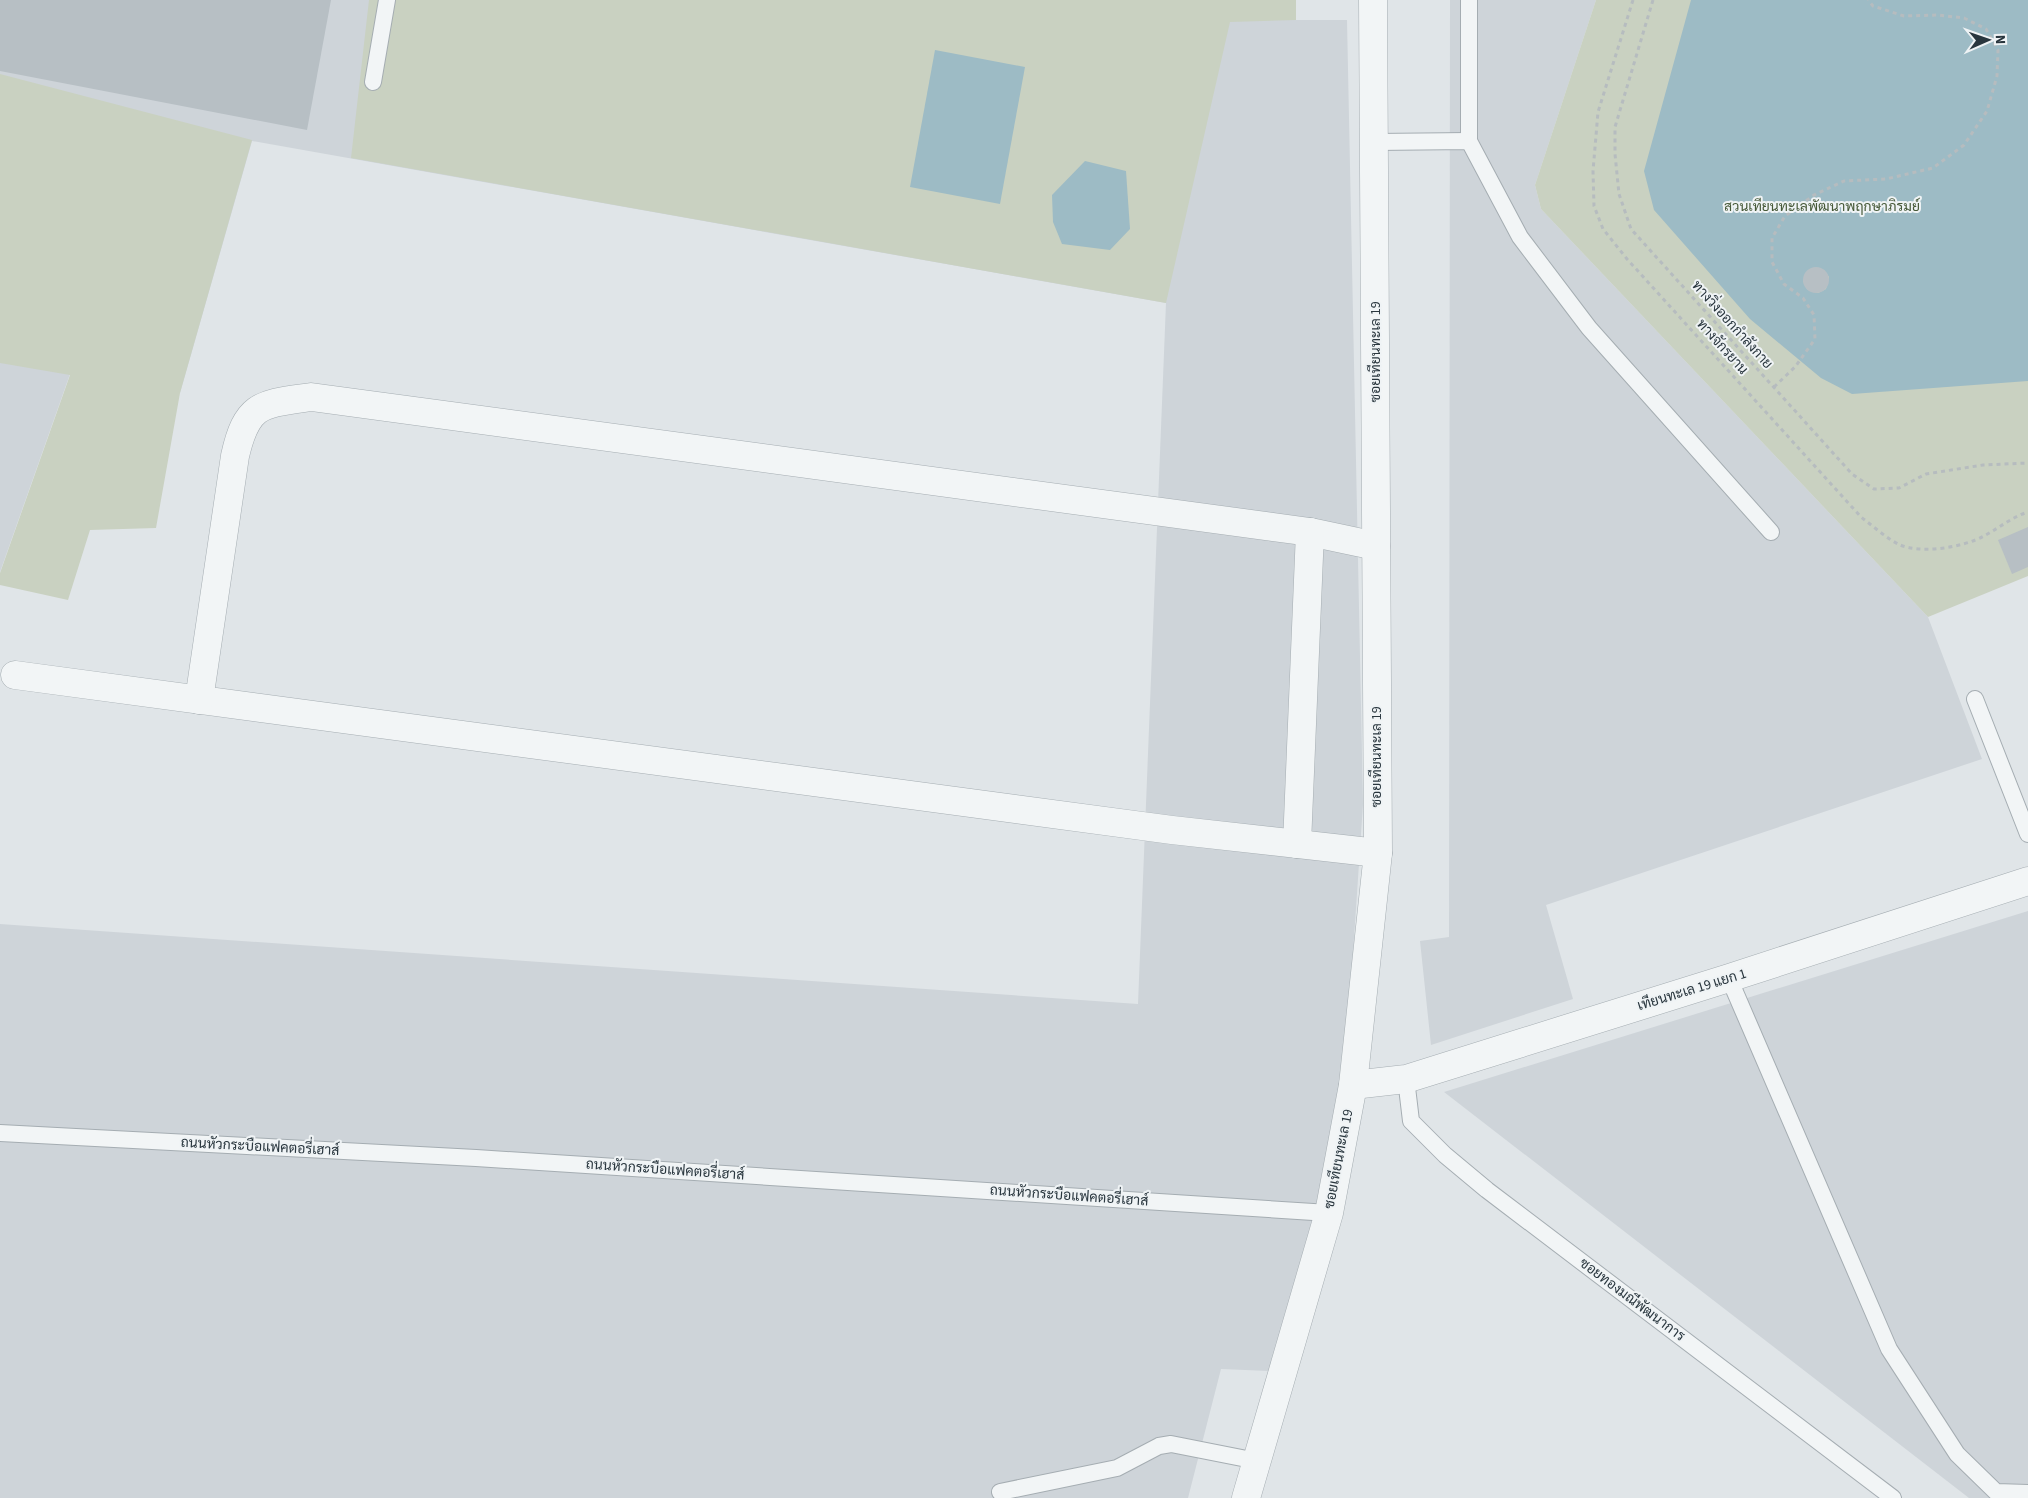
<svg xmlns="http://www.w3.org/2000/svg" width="2028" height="1498" font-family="'Source Sans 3',Sarabun,sans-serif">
	<rect width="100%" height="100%" fill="#e0e5e8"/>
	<!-- built -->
	<g fill="#ced4d9">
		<polygon points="0,0 1296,0 1296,20 1347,20 1363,804 1339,1162 1269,1371 1221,1369 1188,1498 0,1498 0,924 1138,1004 1166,303 252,141 180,393 70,374 0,572"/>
		<polygon points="1450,0 1596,0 1535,185 1541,209 1928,617 1982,759 1546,905 1573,999 1431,1045 1420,941 1449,937"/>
		<polygon points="2028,911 2028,1498 1969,1498 1444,1092"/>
	</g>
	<!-- green -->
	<g fill="#c9d1c1">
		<polygon points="369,0 1296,0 1296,20 1230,22 1166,303 351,158"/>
		<polygon points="1596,0 2028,0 2028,576 1928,617 1541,209 1535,185"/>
		<polygon points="0,74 252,140 180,393 156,528 90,530 68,600 0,585 0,573 70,375 0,363"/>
	</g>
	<!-- water -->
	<g fill="#9dbbc5" fill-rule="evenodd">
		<path d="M 1691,0 L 2028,0 L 2028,381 L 1852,394 L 1821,378 L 1750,319 L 1654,210 L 1644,171 ZM 1816,268 L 1824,270 L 1829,277 L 1826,289 L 1818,293 L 1807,289 L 1803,281 L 1806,273 Z"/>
		<polygon points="935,50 1025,67 1000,204 910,187"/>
		<polygon points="1085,161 1126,171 1130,229 1110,250 1062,244 1053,222 1052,195"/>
	</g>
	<!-- building -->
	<g fill="#b7bfc4">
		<polygon points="0,0 331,0 307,130 0,71"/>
		<circle cx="1816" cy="280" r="13"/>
		<polygon points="2028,527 2028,567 2012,574 1998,540"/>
	</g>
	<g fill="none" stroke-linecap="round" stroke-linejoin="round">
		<defs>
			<g id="lane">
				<polyline points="1469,0 1469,141"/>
				<polyline points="373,82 387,0"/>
				<polyline points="1375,142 1469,141 1520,237 1589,328 1771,532"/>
				<polyline points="1975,699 2028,834"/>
				<polyline points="1729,978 1889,1349 1957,1454 1996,1492 2028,1493"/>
				<polyline points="1406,1079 1411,1121 1445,1155 1487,1190 1893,1498"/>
				<polyline points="0,1133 476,1158 1329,1213"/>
				<polyline points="1000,1492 1117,1468 1159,1446 1171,1444 1257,1461"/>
			</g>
			<g id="street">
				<polyline points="15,675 1172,830 1378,853"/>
				<path d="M 199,700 L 235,456 C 247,403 261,404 311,397 L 1310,532 L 1376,546"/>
				<polyline points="1297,844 1310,532"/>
				<polyline points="1353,1085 1406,1079 1729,978 2028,881"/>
				<polyline points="1246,1498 1329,1213 1353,1085 1378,853 1373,0"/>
			</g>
		</defs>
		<!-- lane casing -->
		<use href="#lane" stroke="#a5adb2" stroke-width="18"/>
		<!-- street casing -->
		<use href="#street" stroke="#a5adb2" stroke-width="29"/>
		<!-- path -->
		<g stroke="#b6bcbf" stroke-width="3" stroke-dasharray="4 4" stroke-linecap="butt">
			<path d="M 1633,0 L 1598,112 L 1593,171 L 1594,206 L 1603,229 L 1627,259 L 1861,517 C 1873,526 1885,537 1898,544 C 1920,555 1964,547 1984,536 C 1999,528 2012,517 2028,512"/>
			<polyline points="1653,0 1615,127 1615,154 1619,194 1631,229 1852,474 1874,489 1899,488 1926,474 1983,465 2028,463"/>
			<polyline points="1774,387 1795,367 1815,339 1814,315 1803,298 1784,284 1772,262 1772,238 1785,216 1814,195 1844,181 1886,179 1933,168 1964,145 1987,111 1997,76 1998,50 1986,29 1964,18 1937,15 1904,16 1873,6 1868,0"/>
		</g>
		<!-- lane -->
		<use href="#lane" stroke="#f2f5f6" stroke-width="16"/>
		<!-- street -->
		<use href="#street" stroke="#f2f5f6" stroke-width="28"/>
	</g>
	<g text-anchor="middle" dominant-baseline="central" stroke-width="4" stroke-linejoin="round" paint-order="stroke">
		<!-- park labels -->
		<g font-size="14" fill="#465938" stroke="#eff3f5">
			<text x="1822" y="207">สวนเทียนทะเลพัฒนาพฤกษาภิรมย์</text>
		</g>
		<!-- street labels -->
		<g font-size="14" fill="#29363e" stroke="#eff3f5">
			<text transform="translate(1732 325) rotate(48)">ทางวิ่งออกกำลังกาย</text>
			<text transform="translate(1722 347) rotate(48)">ทางจักรยาน</text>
			<text transform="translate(1376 352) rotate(-90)">ซอยเทียนทะเล 19</text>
			<text transform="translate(1377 757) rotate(-90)">ซอยเทียนทะเล 19</text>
			<text transform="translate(1692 990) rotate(-17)">เทียนทะเล 19 แยก 1</text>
			<text transform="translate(260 1147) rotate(3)">ถนนหัวกระบือแฟคตอรี่เฮาส์</text>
			<text transform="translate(1339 1159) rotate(-79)">ซอยเทียนทะเล 19</text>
			<text transform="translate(665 1170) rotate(4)">ถนนหัวกระบือแฟคตอรี่เฮาส์</text>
			<text transform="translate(1069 1196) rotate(4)">ถนนหัวกระบือแฟคตอรี่เฮาส์</text>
			<text transform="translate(1632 1300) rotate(37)">ซอยทองมณีพัฒนาการ</text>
		</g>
	</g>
	<!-- north arrow -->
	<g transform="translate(1988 40) rotate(88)" stroke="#eff3f5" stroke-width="4" paint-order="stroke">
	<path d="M0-4L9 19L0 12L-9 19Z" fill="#29363e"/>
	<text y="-8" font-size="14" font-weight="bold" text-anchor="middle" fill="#29363e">N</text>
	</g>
</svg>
